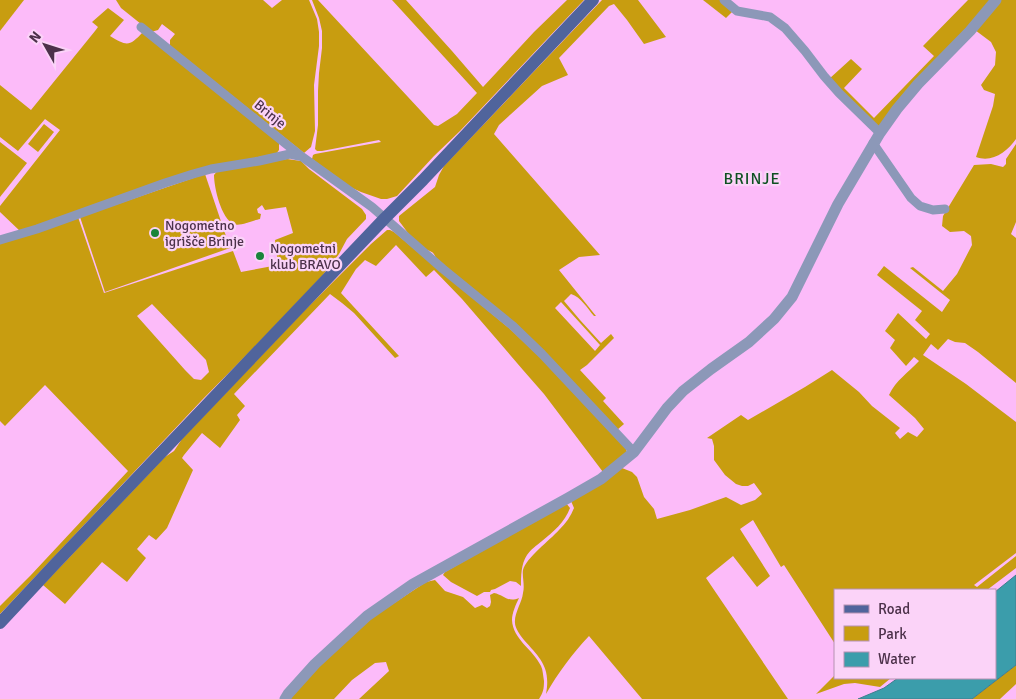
<svg xmlns="http://www.w3.org/2000/svg" width="1016" height="699" font-family="Signika,sans-serif">
	<rect width="100%" height="100%" fill="#fcbbf9"/>
	<!-- green -->
	<g fill="#c89d10" fill-rule="evenodd">
		<polygon points="0,0 24,0 0,31"/>
		<polygon points="116,0 263,0 272,8 282,0 309,0 317,19 319,32 319,46 314,85 315,131 311,147 304,153 170,46 170,40 175,34 162,24 158,30 151,32 121,8"/>
		<polygon points="312,0 318,0 434,125 438,126 457,114 477,93 392,0 406,0 452,51 483,87 534,32 567,0 584,0 460,131 434,156 397,196 387,199 381,199 361,192 350,187 312,159 313,155 315,154 381,142 379,140 322,151 317,151 315,149 318,125 318,91 319,73 322,48 322,31 319,18"/>
		<path d="M 602,0 L 638,0 L 666,37 L 644,44 L 627,20 L 614,4 L 609,6 L 559,58 L 568,75 L 542,86 L 499,125 L 494,134 L 600,255 L 579,257 L 559,270 L 596,316 L 594,316 C 587,308 581,297 571,294 L 564,301 L 580,320 L 601,343 L 611,334 L 614,338 L 587,365 L 580,370 L 606,398 L 603,401 L 624,424 L 617,430 L 436,259 C 434,251 431,252 425,249 C 414,243 406,230 399,221 L 399,216 L 435,187 L 439,175 L 444,166 ZM 561,302 L 600,345 L 595,351 L 555,308 Z"/>
		<polygon points="703,0 721,0 733,11 726,18"/>
		<polygon points="968,0 991,0 879,126 875,126 829,79 851,59 862,69 844,88 874,118 934,56 923,46"/>
		<path d="M 1000,0 L 1016,0 L 1016,139 C 1007,152 992,163 976,157 L 993,106 L 995,94 L 984,90 L 981,85 L 995,65 L 996,52 L 991,42 L 975,30 Z"/>
		<path d="M 108,8 L 124,20 L 110,36 C 127,46 129,47 143,32 L 279,142 L 279,150 L 276,154 L 210,166 L 21,232 L 0,212 L 0,206 L 60,130 L 45,119 L 18,151 L 0,137 L 0,85 L 31,110 L 95,31 L 98,27 L 92,22 Z"/>
		<polygon points="44,124 54,132 38,152 28,144"/>
		<polygon points="0,142 27,163 0,197"/>
		<path d="M 1016,144 L 1016,222 L 1011,234 L 1016,238 L 1016,383 L 978,352 L 965,343 L 955,342 L 948,339 L 938,350 L 931,344 L 923,355 L 966,384 L 1016,422 L 1016,553 L 974,585 L 977,587 L 1016,556 L 1016,568 L 987,590 L 835,590 L 835,644 L 784,565 L 781,567 L 753,520 L 740,529 L 770,576 L 757,587 L 733,556 L 706,578 L 788,699 L 642,699 L 589,636 C 572,654 558,673 546,694 C 551,667 540,658 524,640 C 520,635 515,628 515,623 C 514,613 522,603 523,593 C 525,586 522,576 523,570 C 526,558 550,540 559,530 C 566,523 571,516 574,508 L 571,501 L 622,468 L 632,472 L 637,477 L 644,497 L 654,509 L 657,519 L 690,510 L 726,497 L 741,505 L 755,500 L 762,494 L 754,483 L 748,486 L 742,486 L 736,484 L 725,475 L 714,460 L 714,446 L 712,439 L 707,438 L 741,415 L 748,420 L 805,387 L 832,370 L 859,392 L 872,406 L 900,428 L 895,433 L 900,439 L 908,432 L 917,437 L 924,429 L 915,418 L 889,395 C 896,380 908,373 919,361 L 914,357 L 906,366 L 890,348 L 895,340 L 885,331 L 898,313 L 926,339 L 930,334 L 915,320 L 922,311 L 877,275 L 884,266 L 942,312 L 950,300 L 910,268 L 913,267 L 943,291 L 957,274 L 972,245 L 971,236 L 964,231 L 950,232 L 942,226 L 943,216 L 974,165 L 991,164 L 1003,167 L 1006,164 L 1006,159 Z"/>
		<path d="M 287,159 L 301,161 L 309,169 L 362,209 L 366,215 L 366,219 L 347,239 L 339,254 L 322,276 L 265,336 L 202,400 L 0,614 L 0,606 L 31,575 L 128,471 L 45,385 L 5,426 L 0,421 L 0,243 L 78,217 L 104,293 L 233,251 L 241,272 L 278,265 L 275,240 L 293,233 L 286,207 L 265,210 L 262,205 L 257,209 L 258,213 L 261,214 L 260,219 C 254,220 239,227 234,224 C 221,219 214,187 214,175 L 218,170 ZM 152,304 L 206,360 L 209,372 L 201,380 L 194,379 L 185,370 L 137,316 Z"/>
		<polygon points="205,174 230,248 105,292 80,217"/>
		<polygon points="387,230 390,230 394,232 510,329 543,360 626,449 627,452 603,472 544,394 523,370 462,299 434,270 426,277 396,245 376,266 365,260 356,269 341,293 399,356 395,358 354,313 342,303 330,294 234,394 245,406 237,415 240,420 220,448 202,433 184,455 182,458 193,470 167,528 156,540 149,535 137,549 146,558 127,582 102,562 65,604 43,585 165,457 174,451 182,439 302,313 371,244"/>
		<path d="M 566,503 L 570,508 C 565,522 553,532 542,541 C 536,546 531,549 527,555 C 521,564 521,576 521,586 L 516,582 L 510,581 L 495,589 L 491,590 L 490,592 L 484,592 L 477,596 L 451,582 L 443,575 L 445,572 Z"/>
		<path d="M 435,580 L 445,591 L 463,597 L 475,608 L 482,605 L 487,608 L 490,606 L 491,602 L 490,595 L 494,593 C 504,595 508,603 519,598 C 516,604 512,613 512,620 C 513,640 533,649 541,666 C 543,670 543,676 544,681 C 544,689 543,693 539,699 L 359,699 L 389,671 L 386,662 L 375,663 L 352,680 L 334,699 L 290,699 L 297,689 L 346,639 L 376,615 L 426,582 Z"/>
		<polygon points="1016,665 1016,684 1000,699 972,699"/>
		<polygon points="835,675 835,678 891,678 880,687 855,683 844,684 816,694"/>
	</g>
	<!-- water -->
	<polygon fill="#3b9dab" stroke="#407d8e" points="1016,575 1016,665 972,699 858,699 884,688 898,678 995,678 995,592"/>
	<g fill="none" stroke-linecap="round" stroke-linejoin="round">
		<!-- minor -->
		<g stroke="#8c98b8" stroke-width="9">
			<polyline points="724,0 737,11 770,17 785,28 805,51 824,76 839,93 880,133"/>
			<polyline points="141,27 301,156 372,207 443,269 513,326 542,354 634,452"/>
			<polyline points="873,143 911,198 920,206 933,210 945,209"/>
			<polyline points="0,240 37,229 165,183 193,174 211,169 259,161 290,154 299,156"/>
		</g>
		<!-- tertiary -->
		<polyline stroke="#8c98b8" stroke-width="11" points="285,699 288,694 315,664 367,616 413,584 568,498 601,479 634,452 667,408 683,391 711,369 749,342 774,319 792,297 838,204 880,133 897,109 918,84 970,31 996,0"/>
		<!-- primary -->
		<polyline stroke="#50649c" stroke-width="12" points="0,623 56,563 385,218 423,180 593,0"/>
	</g>
	<!-- markers -->
	<g fill="#1a843a" stroke="#fbd3f8" stroke-width="2">
		<circle cx="155" cy="233" r="5"/>
		<circle cx="260" cy="256" r="5"/>
	</g>
	<g text-anchor="middle" dominant-baseline="central" stroke-width="4.5" stroke-linejoin="round" paint-order="stroke">
		<!-- street labels -->
		<g font-size="14" fill="#4c314a" stroke="#fbd3f8">
			<text transform="translate(270 114) rotate(39)">Brinje</text>
		</g>
		<!-- poi labels -->
		<g font-size="14" fill="#4c314a" stroke="#fbd3f8" text-anchor="start">
			<text x="165" y="225">Nogometno<tspan x="165" dy="16">igrišče Brinje</tspan></text>
			<text x="270" y="248">Nogometni<tspan x="270" dy="16">klub BRAVO</tspan></text>
		</g>
		<!-- quarter labels -->
		<g font-size="16" letter-spacing="1" fill="#0d5021" stroke="#fbd3f8">
			<text x="752" y="179">BRINJE</text>
		</g>
	</g>
	<!-- legend -->
	<rect x="834" y="589" width="162" height="90" fill="#fbd3f8" stroke="#b592b2"/>
	<rect x="844" y="605" width="25" height="8" fill="#50649c" stroke="#b592b2"/>
	<text x="878" y="614" font-size="15" fill="#4c314a">Road</text>
	<rect x="844" y="626" width="25" height="15" fill="#c89d10" stroke="#b592b2"/>
	<text x="878" y="639" font-size="15" fill="#4c314a">Park</text>
	<rect x="844" y="652" width="25" height="15" fill="#3b9dab" stroke="#b592b2"/>
	<text x="878" y="664" font-size="15" fill="#4c314a">Water</text>
	<!-- north arrow -->
	<g transform="translate(45 45) rotate(309)" stroke="#fbd3f8" stroke-width="4" paint-order="stroke">
	<path d="M0-4L9 19L0 12L-9 19Z" fill="#4c314a"/>
	<text y="-8" font-size="14" font-weight="bold" text-anchor="middle" fill="#4c314a">N</text>
	</g>
</svg>
